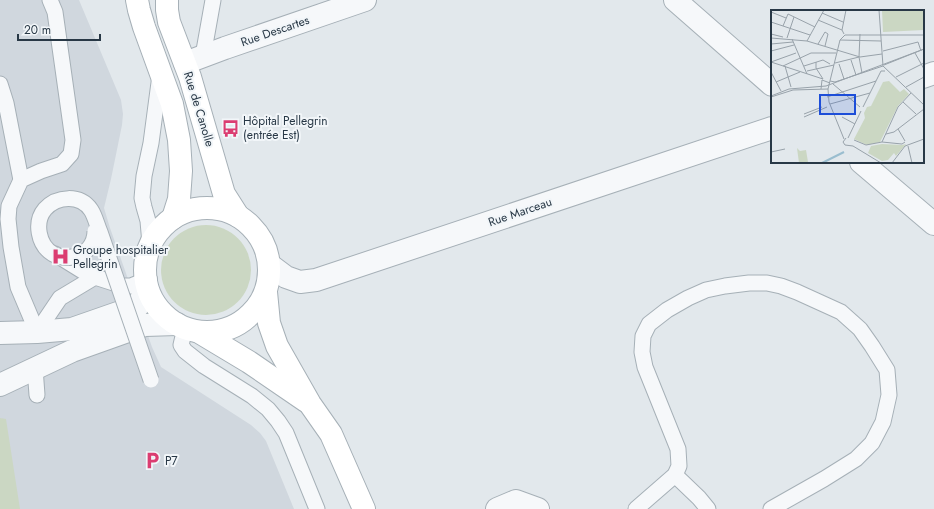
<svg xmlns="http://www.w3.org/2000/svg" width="934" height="509" font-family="Jost,sans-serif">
	<rect width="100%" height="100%" fill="#e2e8ec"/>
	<!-- built -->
	<polygon fill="#d0d7de" points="0,0 79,0 121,100 123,114 122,125 111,179 104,208 110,228 152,347 161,367 251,425 260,433 266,441 294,509 0,509"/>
	<!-- green -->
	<g fill="#cbd7c3">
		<circle cx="206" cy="270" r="45"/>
		<polygon points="0,418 6,419 20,509 0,509"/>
	</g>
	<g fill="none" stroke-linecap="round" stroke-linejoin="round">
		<defs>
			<g id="lane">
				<polyline points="203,56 213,0"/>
				<polyline points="0,84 6,103 21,180"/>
				<polyline points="150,244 148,221 144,207 142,198 144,176 151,143 160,75"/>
				<polyline points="55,254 84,272 95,277 123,286 131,286 146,280"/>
				<polyline points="185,328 181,345 185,351 204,366 252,396 268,409 278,421 286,433 317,509"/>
				<polyline points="37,332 18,287 11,247 8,219 9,206 21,180 41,171 62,164 71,154 73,140 55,12 50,0"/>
				<polyline points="37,332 60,298 95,277"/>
				<polyline points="35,368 37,395"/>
				<polyline points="675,475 699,498 708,509"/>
				<polyline points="636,509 675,475 679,466 678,449 645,367 642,352 643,336 649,324 667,310 688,298 706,290 725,286 749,283 767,283 781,286 797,292 841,312 860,329 872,346 887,370 889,395 883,422 872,443 856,459 824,479 771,509"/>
			</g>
			<g id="street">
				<polyline points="675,0 772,85"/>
				<polyline points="185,63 225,48 365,0"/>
				<polyline points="923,77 934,73"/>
				<polyline points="861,162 934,224"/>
				<polyline points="270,265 286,277 300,282 316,280 772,128"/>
				<polyline points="0,333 37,332 72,329 138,306 142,297 146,280"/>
				<polyline points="0,385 72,351 145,325 177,324"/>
				<polyline points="497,509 516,501 538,509"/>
			</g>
			<g id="secondary">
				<polyline points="137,0 139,10 144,27 172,104 179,140 181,171 179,199 173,218"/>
				<polyline points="167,0 167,10 169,22 190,77 224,194 238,216"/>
				<circle cx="207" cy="270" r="62"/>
				<polyline points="266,292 269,323 277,346 310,404 331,434 364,509"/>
				<polyline points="199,332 249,362 306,401"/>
			</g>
		</defs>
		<!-- lane casing -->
		<use href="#lane" stroke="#a6b0b7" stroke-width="17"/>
		<!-- street casing -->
		<use href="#street" stroke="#a6b0b7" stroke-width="24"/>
		<!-- secondary casing -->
		<use href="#secondary" stroke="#a6b0b7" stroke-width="24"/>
		<!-- lane -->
		<use href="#lane" stroke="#f6f8fa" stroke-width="15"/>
		<!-- street -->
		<use href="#street" stroke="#f6f8fa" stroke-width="22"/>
		<!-- secondary -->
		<use href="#secondary" stroke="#fff" stroke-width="22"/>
		<defs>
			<path id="lane-bridge" d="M 95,231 C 95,237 93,243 89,248 C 81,258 64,260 53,254 C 38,245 34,222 45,209 C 57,196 80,194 91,210 C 95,216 97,225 100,232 L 151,380"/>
		</defs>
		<!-- lane-bridge casing -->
		<use href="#lane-bridge" stroke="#a6b0b7" stroke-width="17" stroke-linecap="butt"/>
		<!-- lane-bridge -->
		<use href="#lane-bridge" stroke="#f6f8fa" stroke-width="15"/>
	</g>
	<!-- icons -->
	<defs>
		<symbol id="bus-bare" viewBox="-9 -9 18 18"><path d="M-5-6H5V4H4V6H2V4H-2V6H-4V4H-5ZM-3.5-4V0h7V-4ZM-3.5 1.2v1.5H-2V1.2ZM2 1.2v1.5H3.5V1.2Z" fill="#db3d71" stroke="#f2f6f9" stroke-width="2.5" paint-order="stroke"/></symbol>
		<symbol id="hospital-bare" viewBox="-9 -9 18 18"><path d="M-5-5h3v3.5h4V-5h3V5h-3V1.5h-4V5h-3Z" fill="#db3d71" stroke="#f2f6f9" stroke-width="2.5" paint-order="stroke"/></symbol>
		<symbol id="parking-bare" viewBox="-9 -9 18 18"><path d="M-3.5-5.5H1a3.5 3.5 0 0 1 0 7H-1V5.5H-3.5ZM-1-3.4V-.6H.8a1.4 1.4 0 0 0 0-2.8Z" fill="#db3d71" stroke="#f2f6f9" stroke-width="2.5" paint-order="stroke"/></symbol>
	</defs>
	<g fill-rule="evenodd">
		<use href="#bus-bare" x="218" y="116" width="25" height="25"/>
		<use href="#hospital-bare" x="48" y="244" width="25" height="25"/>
		<use href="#parking-bare" x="140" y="448" width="25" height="25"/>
	</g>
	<g text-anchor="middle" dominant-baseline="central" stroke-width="4" stroke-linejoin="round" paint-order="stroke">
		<!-- street labels -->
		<g font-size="12" fill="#283846" stroke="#f2f6f9">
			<text transform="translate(275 31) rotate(-19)">Rue Descartes</text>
			<text transform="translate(199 109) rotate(73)">Rue de Canolle</text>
			<text transform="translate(520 212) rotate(-19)">Rue Marceau</text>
		</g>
		<!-- poi labels -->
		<g font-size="12" fill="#283846" stroke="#f2f6f9" text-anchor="start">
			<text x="243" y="121">Hôpital Pellegrin<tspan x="243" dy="14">(entrée Est)</tspan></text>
			<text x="73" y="250">Groupe hospitalier<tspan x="73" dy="14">Pellegrin</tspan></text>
			<text x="165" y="461">P7</text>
		</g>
	</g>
	<!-- overview -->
	<g transform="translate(771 10)">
		<rect width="153" height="153" fill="#e2e8ec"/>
		<path d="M 111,0 L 153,0 L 153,20 L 112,22 ZM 118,71 L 129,82 L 133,79 L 138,84 L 127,96 L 109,132 L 96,135 L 83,129 L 94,108 L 93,103 L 96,97 L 100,96 L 112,72 ZM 111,134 L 131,135 L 135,134 L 125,146 L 123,143 L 117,150 L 111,151 L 97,143 L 100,136 ZM 26,138 L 29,141 L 35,140 L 37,152 L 28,153 Z" fill="#cbd7c3"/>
		<path fill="none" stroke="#9abdcf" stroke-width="2" d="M 51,153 L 73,142"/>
		<path fill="none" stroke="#98a2aa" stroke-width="1" d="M 108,0 L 112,56 L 153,95M 0,2 L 15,8M 51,3 L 72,12M 47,10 L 71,20 L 73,24M 0,12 L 39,25M 12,16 L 17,4 L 44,17M 71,20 L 75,0M 0,24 L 12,27M 89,24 L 88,47 L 91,63M 0,28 L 36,31 L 89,47 L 111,44M 16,28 L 23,7M 21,29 L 36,64M 69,30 L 110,31M 36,31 L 53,0M 0,34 L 22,32M 47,34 L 54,22 L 57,24 L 54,36M 0,41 L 23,35M 112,41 L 147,32 L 150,41M 144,43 L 153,59M 80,50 L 85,65M 0,52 L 52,69M 0,52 L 25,43M 45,52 L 45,58 L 52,69M 64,53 L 88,47M 68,54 L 73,69M 113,55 L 153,39M 12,56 L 40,43 L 65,43M 14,56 L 20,77M 33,56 L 52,50 L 59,54M 36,61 L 63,55M 0,62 L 10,81M 125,67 L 153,53M 59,71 L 64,72 L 112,56M 5,72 L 29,62M 62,74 L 89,97M 135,77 L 153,67M 50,79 L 51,70 L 59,73M 57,79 L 58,92 L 73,129M 0,86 L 18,79 L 55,76 L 153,39M 0,87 L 22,80 L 57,79 L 69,30 L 74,25 L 153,25M 56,87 L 105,71M 132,92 L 145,104M 59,94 L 99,83M 92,97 L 110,61 L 114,61M 33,104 L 51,97M 33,107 L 56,97M 71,107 L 84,114M 127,119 L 134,131M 115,124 L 123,122 L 153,99M 75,128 L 72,132 L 74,135 L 82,136 L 110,153M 77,128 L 90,101M 83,130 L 95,135 L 111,132 L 131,134 L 134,132M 111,132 L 127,97 L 140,83M 137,136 L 141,153M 0,142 L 14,139M 121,153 L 134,136 L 153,129"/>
		<path fill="#1d4ed8" fill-opacity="0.15" stroke="#1d4ed8" stroke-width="2" d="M 49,85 L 84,85 L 84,104 L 49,104 Z"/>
		<rect width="153" height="153" fill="none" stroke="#283846" stroke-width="2"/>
	</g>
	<!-- scale -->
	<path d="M18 34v6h82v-6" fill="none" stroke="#283846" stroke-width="2"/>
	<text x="24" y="34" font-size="12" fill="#283846" stroke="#f2f6f9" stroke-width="3" paint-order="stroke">20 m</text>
</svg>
